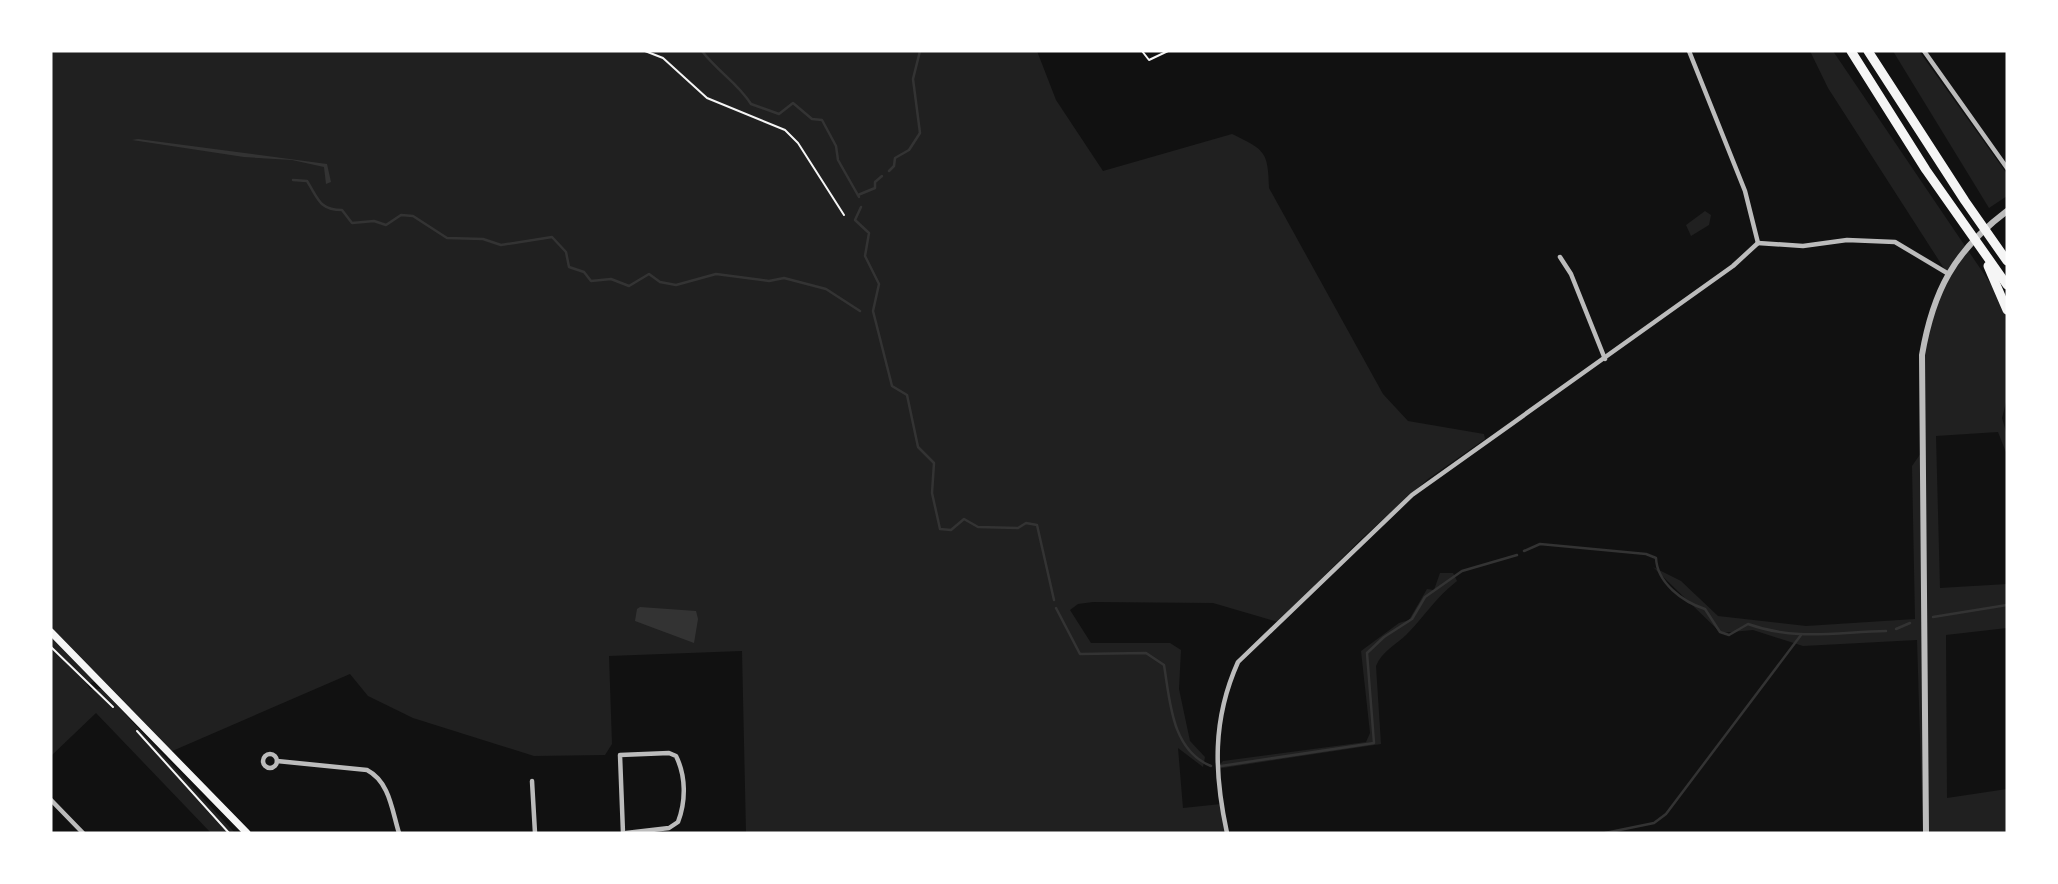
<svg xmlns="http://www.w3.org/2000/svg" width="2058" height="884" font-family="Signika,sans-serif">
	<rect width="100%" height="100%" fill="#111"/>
	<!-- green -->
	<g fill="#202020">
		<path d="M 51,51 L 1037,51 L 1056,100 L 1103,171 L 1232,134 C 1265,150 1268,151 1269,188 L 1383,394 L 1408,421 L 1484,434 L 1485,439 L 1428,479 L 1359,541 L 1278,622 L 1213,603 L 1093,602 L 1078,604 L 1070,610 L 1091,643 L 1170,643 L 1181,650 L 1179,689 L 1190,741 L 1205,757 L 1203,767 L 1178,748 L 1183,808 L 1221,804 L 1227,833 L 746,833 L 742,651 L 609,656 L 612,744 L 605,755 L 534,756 L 413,718 L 368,696 L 350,674 L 170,752 L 100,680 L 87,684 L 90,689 L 102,689 L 235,833 L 211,833 L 96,713 L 51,756 Z"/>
		<polygon points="1810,51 1833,51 2005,305 2007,398 2002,418 2007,435 2007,455 1998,432 1936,436 1940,588 2007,584 2007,628 1946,635 1947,798 2007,789 2007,833 1923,833 1917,640 1803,646 1753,630 1721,633 1653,567 1681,581 1718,616 1806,626 1915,619 1912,466 1921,453 1922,355 1947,273 1828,88"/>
		<polygon points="1893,51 1919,51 2007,174 2007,196 1989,208"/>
		<polygon points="1705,211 1711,215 1709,225 1691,236 1686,225"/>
		<path d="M 1440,573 L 1453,573 L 1457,581 C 1435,598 1426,615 1407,634 C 1396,645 1382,651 1376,666 L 1381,744 L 1216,769 L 1223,761 L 1366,742 L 1370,733 L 1361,651 L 1399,623 L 1409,620 L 1427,589 L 1434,590 Z"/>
	</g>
	<!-- water -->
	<g fill="#333">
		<polygon points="138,139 327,164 331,182 326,184 324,167 292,160 244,157 132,140"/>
		<polygon points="640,607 696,611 698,619 694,643 635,621 637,609"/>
	</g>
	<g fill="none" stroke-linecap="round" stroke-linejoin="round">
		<!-- stream -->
		<g stroke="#333" stroke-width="2.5">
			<path d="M 702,51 C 717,71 738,83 751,104 L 779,114 L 793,103 L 812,119 L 822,120 L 836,146 L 838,160 L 859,197"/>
			<polyline points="889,171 894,166 895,158 909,150 920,133 913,79 920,51"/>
			<path d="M 293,180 L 307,181 C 318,198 319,210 342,210 L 352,223 L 374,221 L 386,225 L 401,215 L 413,216 L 447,238 L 483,239 L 501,245 L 552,237 L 566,252 L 569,267 L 584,272 L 591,281 L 611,279 L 629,286 L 649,274 L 660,282 L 676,285 L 716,274 L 769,281 L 784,278 L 826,289 L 860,311"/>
			<polyline points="858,195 875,188 875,182 882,176"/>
			<polyline points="861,207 855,220 869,233 865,256 879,284 873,311 892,386 907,395 918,447 934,463 932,493 940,529 951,530 964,519 978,527 1018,528 1026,523 1037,525 1054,600"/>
			<path d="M 1524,551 L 1540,544 L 1646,554 L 1656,558 C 1657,583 1683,602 1705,609 L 1720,632 L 1729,635 L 1748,624 C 1795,641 1836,632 1886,631"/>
			<path d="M 1056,608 L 1080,654 L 1146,653 L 1164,665 C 1170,700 1171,750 1211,766"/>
			<polyline points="1933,617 2007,605"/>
			<polyline points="1896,629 1910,623"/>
			<polyline points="1221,766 1374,743 1367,653 1384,637 1412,619 1425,597 1462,571 1517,555"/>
			<polyline points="1605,833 1654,823 1666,814 1801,635"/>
		</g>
		<!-- path -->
		<g stroke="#f5f5f5" stroke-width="2">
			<polyline points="645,51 663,58 707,98 785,130 798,143 844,215"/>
			<polyline points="1142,51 1149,60 1168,51"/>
			<polyline points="51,647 113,707"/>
			<polyline points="137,731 229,833"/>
		</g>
		<!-- minor -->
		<g stroke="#bcbcbc" stroke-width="4.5">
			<polyline points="1689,51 1745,191 1758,243"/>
			<polyline points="1924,51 2007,168"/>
			<polyline points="1758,243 1803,246 1847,240 1895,242 1947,273"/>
			<polyline points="1560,257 1571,274 1605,359"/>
			<circle cx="270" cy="761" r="7"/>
			<path d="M 277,761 L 367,770 C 390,782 392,811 399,833"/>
			<polyline points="532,781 535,833"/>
			<polyline points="51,800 83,833"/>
			<path d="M 623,833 L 620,755 L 669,753 L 676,756 C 686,776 686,801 678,822 L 669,828 L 626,833"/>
			<path d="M 1227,833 C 1214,773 1212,720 1238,662 L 1412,495 L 1733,266 L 1758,243"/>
		</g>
		<!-- tertiary -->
		<path stroke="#bcbcbc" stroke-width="6" d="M 1926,833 L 1922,355 C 1933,291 1954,251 2007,211"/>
		<!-- secondary -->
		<polyline stroke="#f5f5f5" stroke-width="7" points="51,632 247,833"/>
		<!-- motorway -->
		<g stroke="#f5f5f5" stroke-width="9">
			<polyline points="1851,51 1926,170 2007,285"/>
			<polyline points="1868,51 1965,201 2007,261"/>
			<polyline points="1988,266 2007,310"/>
		</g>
	</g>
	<!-- border -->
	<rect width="2058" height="884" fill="none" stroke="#ffffff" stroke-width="105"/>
</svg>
